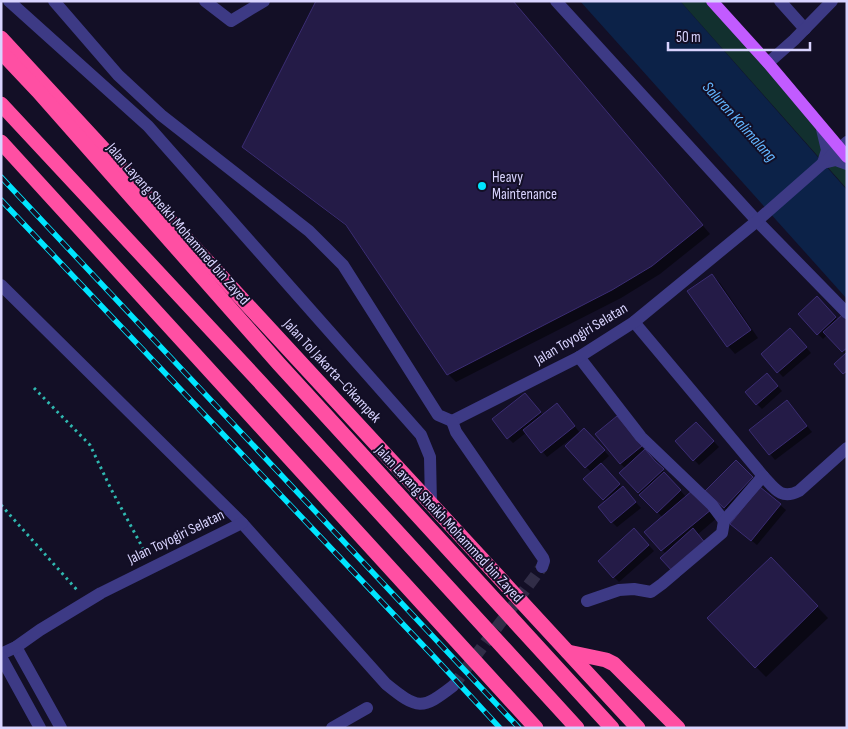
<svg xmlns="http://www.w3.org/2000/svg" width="848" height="729" font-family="'Sofia Sans Condensed',sans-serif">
	<rect width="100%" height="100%" fill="#130f26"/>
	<!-- green -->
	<polygon fill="#12302f" points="680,1 712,1 847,164 847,189"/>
	<!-- water -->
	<polygon fill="#0c2248" points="580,1 680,1 847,190 847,299"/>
	<!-- shadow -->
	<g fill="#0007">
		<polygon points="512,1 710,234 660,274 621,298 456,382 448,374 350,229 251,154 243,146"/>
		<polygon points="712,275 720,283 758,338 735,354 728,346"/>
		<polygon points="822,303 838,320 847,321 847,376 836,364 846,355 827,335 823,339 818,334"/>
		<polygon points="795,335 811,353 783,377 762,354"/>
		<polygon points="772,380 782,391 762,409 757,404"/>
		<polygon points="531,400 543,416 562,410 580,433 584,430 609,456 600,464 641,508 617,527 612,522 606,502 585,479 592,473 566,446 578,435 577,434 547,457 527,432 513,443 508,438"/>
		<polygon points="787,402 812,432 775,460 751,430"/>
		<polygon points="696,423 719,447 699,465 677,441"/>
		<polygon points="637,442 686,497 718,517 697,535 711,549 680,577 662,558 666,554 646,533 663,518 621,473 626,469 620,463"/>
		<polygon points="736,461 758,483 729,512 707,491"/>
		<polygon points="761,489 786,510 757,545 737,529"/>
		<polygon points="639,535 654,551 619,582 614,577"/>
		<polygon points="771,559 828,618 766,677 708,618"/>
	</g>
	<!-- building -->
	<g fill="#241b47" stroke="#3b2d73">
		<polygon points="316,1 513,1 703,225 652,266 612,290 447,375 346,225 242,147"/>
		<polygon points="712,274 751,330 727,347 687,291"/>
		<polygon points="817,296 836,317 817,335 798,314"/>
		<polygon points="842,315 847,320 847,348 842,352 823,332"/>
		<polygon points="790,328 807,347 777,373 761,354"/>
		<polygon points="847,352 847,371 843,374 834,364"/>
		<polygon points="767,373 778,386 756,405 745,392"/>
		<polygon points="525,393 541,412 507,439 492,419"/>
		<polygon points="787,400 807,426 769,455 749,430"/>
		<polygon points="557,403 575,426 541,453 523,430"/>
		<polygon points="617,416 642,446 620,464 595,434"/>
		<polygon points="696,422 714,441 693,461 675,441"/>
		<polygon points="584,428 605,450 585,468 565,446"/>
		<polygon points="645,449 655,461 664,469 638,493 619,473"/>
		<polygon points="736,460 753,477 724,508 705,491"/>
		<polygon points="601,463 620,484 603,500 583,479"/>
		<polygon points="664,472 681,490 657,513 639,495"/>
		<polygon points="623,486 636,502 611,523 598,507"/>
		<polygon points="760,487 781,504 751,541 730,524"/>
		<polygon points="693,490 712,509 661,551 644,532"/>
		<polygon points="634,528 649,545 613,578 598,561"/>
		<polygon points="693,528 706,544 674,573 660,558"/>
		<polygon points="771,557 818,606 755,668 707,618"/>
	</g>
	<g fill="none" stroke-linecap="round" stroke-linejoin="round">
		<!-- minor-tunnel -->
		<polyline stroke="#312d47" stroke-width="12" stroke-dasharray="12 6" stroke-linecap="butt" points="453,686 542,567"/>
		<!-- path -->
		<g stroke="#2fb8b0" stroke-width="3" stroke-dasharray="2.5 4" stroke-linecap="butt">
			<polyline points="34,388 90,445 111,489 146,554"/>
			<polyline points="1,505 77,590"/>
		</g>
		<!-- minor -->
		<g stroke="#3d3a85" stroke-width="12">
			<polyline points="9,1 148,126 421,435 430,457 431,504"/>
			<polyline points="54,1 118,75 161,115 309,231 343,265 438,415 452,421"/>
			<polyline points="205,1 231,21 264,1"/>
			<polyline points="556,1 757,221 847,313"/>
			<polyline points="780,1 805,29"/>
			<polyline points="768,63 794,40 832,1"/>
			<polyline points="822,129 827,150 823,163"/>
			<polyline points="823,163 836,160 847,164"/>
			<path d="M 1,285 L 242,523 L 386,684 C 418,710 422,710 453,686"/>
			<path d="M 634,322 L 763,476 C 775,489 781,500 799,491 L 847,448"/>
			<polyline points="579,357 641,437 712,505 724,521"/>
			<polyline points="452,421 579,357 634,322 757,221 847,142"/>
			<polyline points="452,421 456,432 543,558 544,561 542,567"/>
			<polyline points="587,601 619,590 634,589 651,592 662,584 722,533 724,521 763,476"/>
			<polyline points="16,647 61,728"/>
			<polyline points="1,654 16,647 40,630 101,593 242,523"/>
			<polyline points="1,657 40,728"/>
			<polyline points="332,728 367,708"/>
		</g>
		<!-- major -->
		<polyline stroke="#c25bff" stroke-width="12" points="712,1 768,63 847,157"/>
		<!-- highway -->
		<g stroke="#ff4fa3" stroke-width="15">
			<polyline points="1,38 638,728"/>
			<polyline points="1,142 536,728"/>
			<polyline points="568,652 606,660 614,664 678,728"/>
		</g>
		<defs>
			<g id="rail">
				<polyline points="1,177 519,728"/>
				<polyline points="1,200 436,659 500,728"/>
			</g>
		</defs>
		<!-- rail casing -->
		<use href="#rail" stroke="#00e5ff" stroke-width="5.5"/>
		<!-- rail -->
		<use href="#rail" stroke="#130f26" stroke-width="4" stroke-dasharray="11" stroke-linecap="butt"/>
		<!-- highway-bridge -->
		<g stroke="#ff4fa3" stroke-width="15">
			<polyline points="1,52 38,91 279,364 612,728"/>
			<polyline points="1,104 259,381 577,728"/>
		</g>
	</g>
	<!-- markers -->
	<circle fill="#00e5ff" stroke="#130f26" stroke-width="2" cx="482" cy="186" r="5"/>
	<g text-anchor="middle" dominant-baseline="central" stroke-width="4" stroke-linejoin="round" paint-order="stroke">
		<!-- poi labels -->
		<g font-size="15" fill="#d9d4ff" stroke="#130f26" text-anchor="start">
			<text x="492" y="177">Heavy<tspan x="492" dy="17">Maintenance</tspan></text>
		</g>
		<!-- street labels -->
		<g font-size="15" fill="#d9d4ff" stroke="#130f26">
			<text transform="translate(178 224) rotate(49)">Jalan Layang Sheikh Mohammed bin Zayed</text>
			<text transform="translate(581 334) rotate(-31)">Jalan Toyogiri Selatan</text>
			<text transform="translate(332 371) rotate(47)">Jalan Tol Jakarta–Cikampek</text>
			<text transform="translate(449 524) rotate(47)">Jalan Layang Sheikh Mohammed bin Zayed</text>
			<text transform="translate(176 537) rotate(-26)">Jalan Toyogiri Selatan</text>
		</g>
		<!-- water labels -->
		<g font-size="16" font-style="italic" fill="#62b6ff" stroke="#130f26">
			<text transform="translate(739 122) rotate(48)">Saluran Kalimalang</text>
		</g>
	</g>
	<!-- border -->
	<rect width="848" height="729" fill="none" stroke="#d9d4ff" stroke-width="5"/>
	<!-- scale -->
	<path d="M668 42v8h142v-8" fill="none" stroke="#d9d4ff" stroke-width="2.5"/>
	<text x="676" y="42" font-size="15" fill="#d9d4ff" stroke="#130f26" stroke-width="4" paint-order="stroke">50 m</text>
</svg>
